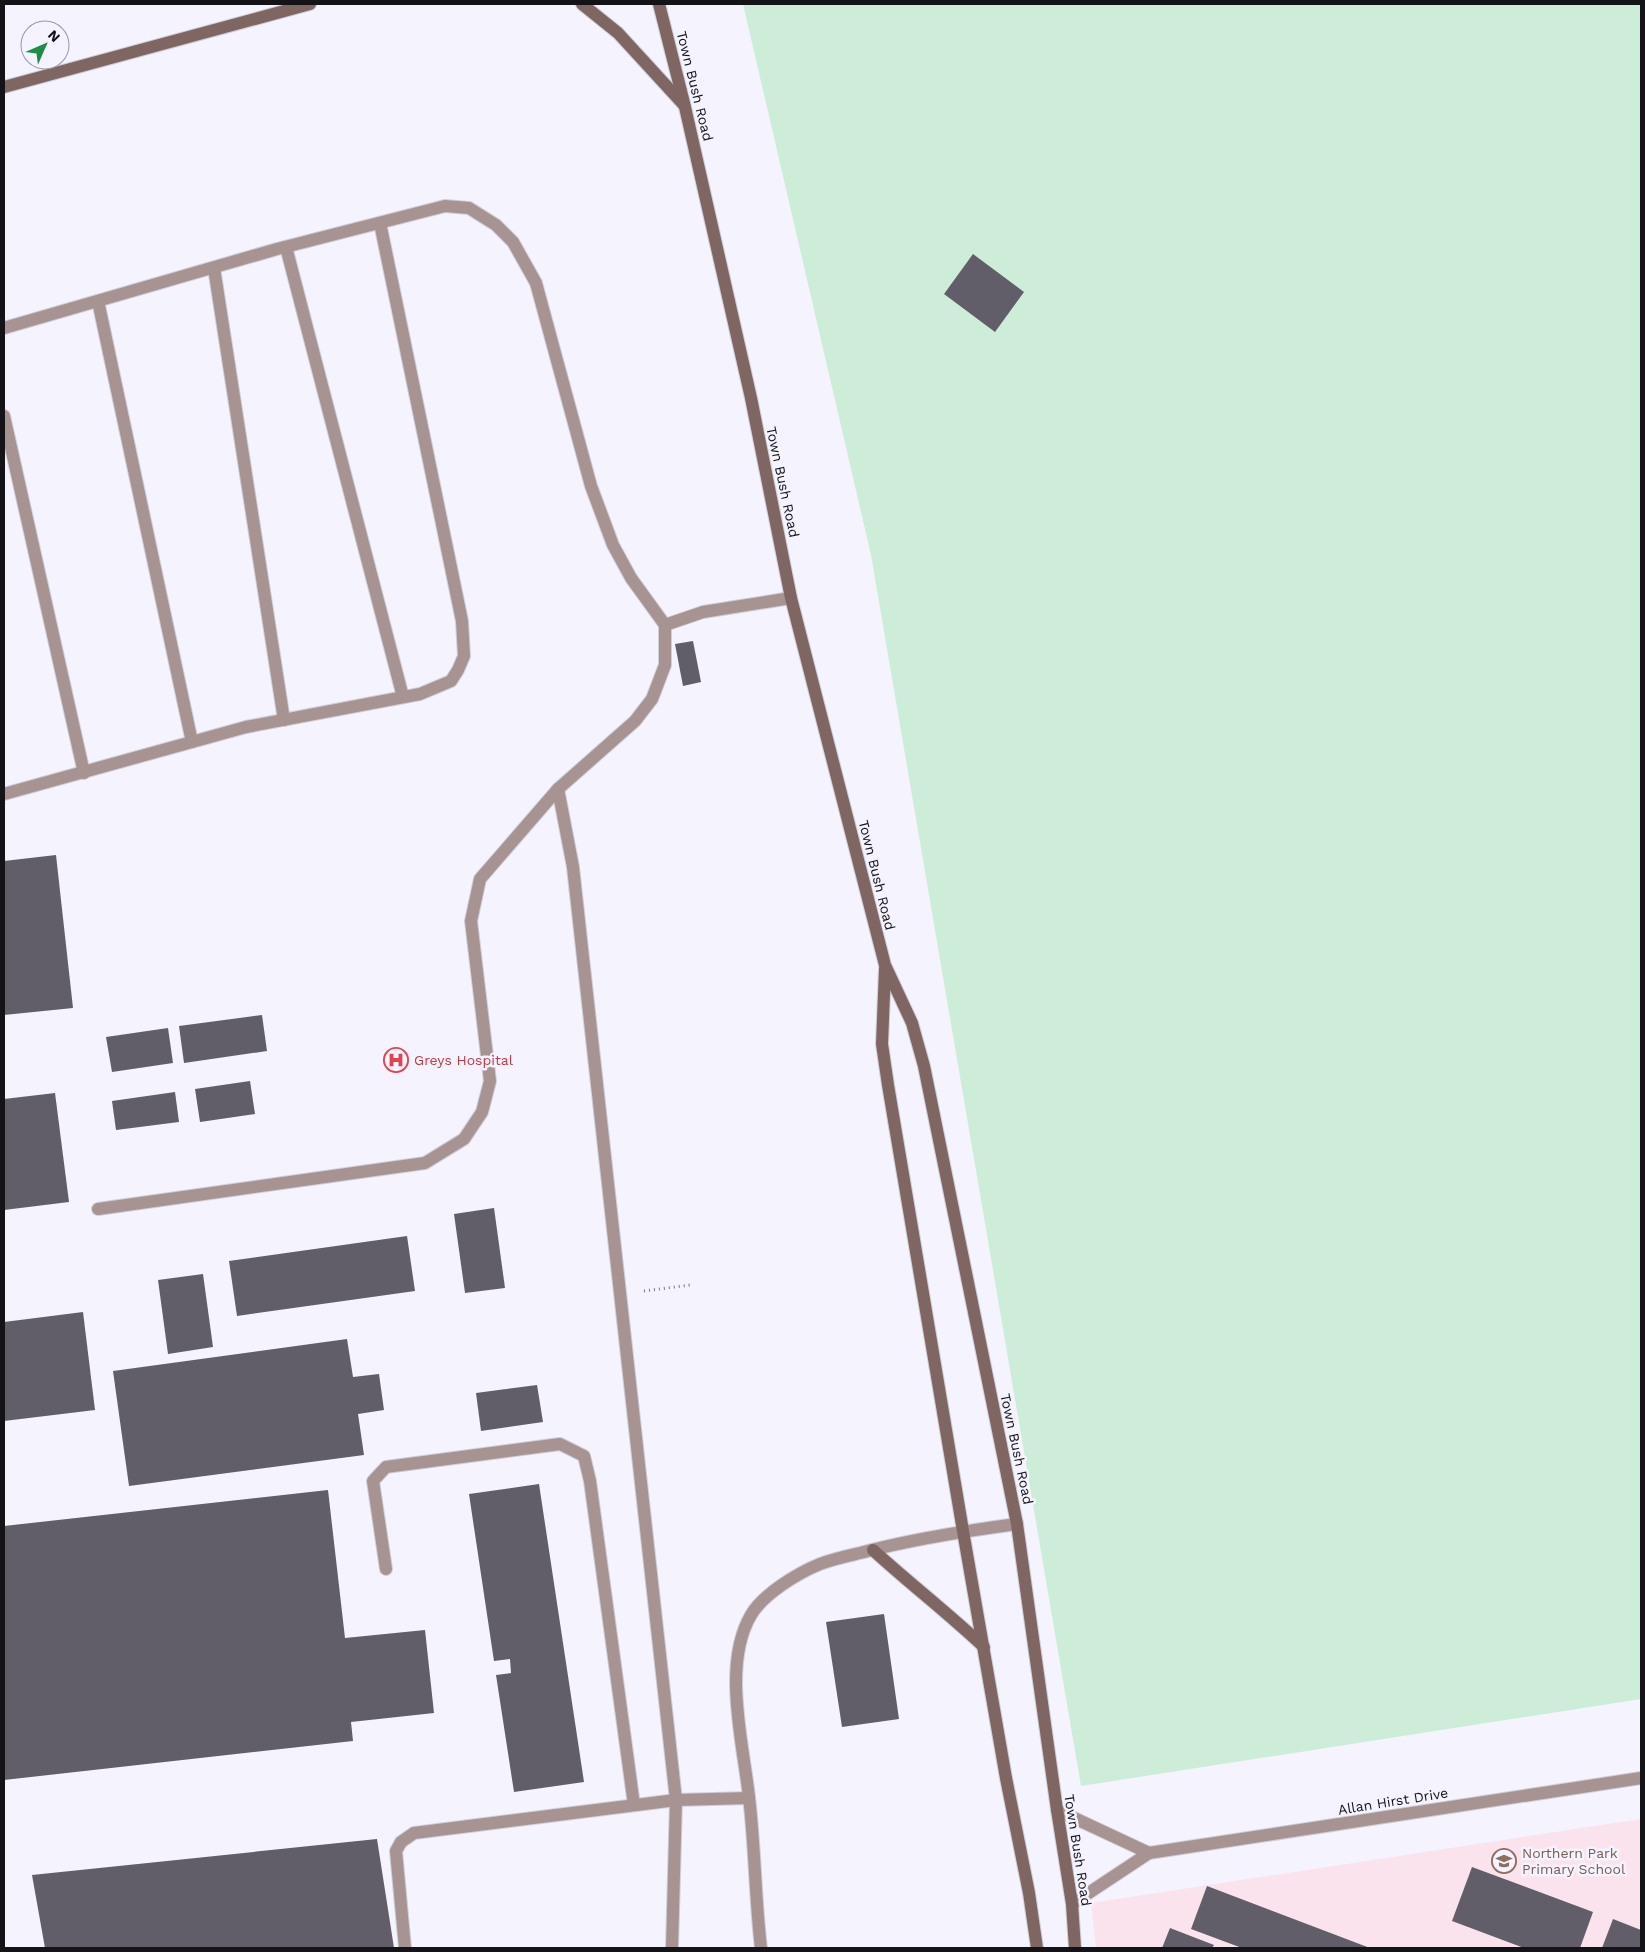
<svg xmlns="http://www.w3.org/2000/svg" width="1645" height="1952" font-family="'Work Sans',sans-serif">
	<rect width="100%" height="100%" fill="#f4f3fe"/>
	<!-- education -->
	<polygon fill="#fbe3ed" points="1641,1819 1641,1948 1096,1948 1091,1903"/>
	<!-- green -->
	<polygon fill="#ceedd8" points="743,4 1641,4 1641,1699 1081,1786 871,555"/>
	<!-- building -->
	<g fill="#615d69">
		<polygon points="973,254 1024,292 995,332 944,294"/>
		<polygon points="693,641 701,682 683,686 675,644"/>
		<polygon points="56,855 73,1008 4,1015 4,861"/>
		<polygon points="262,1015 267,1051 184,1063 179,1026"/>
		<polygon points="168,1028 173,1063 112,1072 106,1037"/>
		<polygon points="250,1081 255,1114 200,1122 195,1089"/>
		<polygon points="175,1092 179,1122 116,1130 112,1101"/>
		<polygon points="55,1093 69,1202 4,1210 4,1099"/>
		<polygon points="494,1208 505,1288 465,1293 454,1214"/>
		<polygon points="407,1236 415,1291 237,1316 229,1261"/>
		<polygon points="203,1274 213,1347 168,1354 158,1280"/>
		<polygon points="83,1312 95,1410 4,1421 4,1322"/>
		<polygon points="347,1339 353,1377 379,1374 384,1410 358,1414 364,1455 129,1486 113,1371"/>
		<polygon points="537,1385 543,1422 481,1431 476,1393"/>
		<polygon points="539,1484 584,1782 514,1792 496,1675 511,1673 510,1659 494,1661 469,1494"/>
		<polygon points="328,1490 345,1638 425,1630 434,1713 351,1722 353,1741 4,1780 4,1526"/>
		<polygon points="884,1614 899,1719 842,1727 826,1622"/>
		<polygon points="377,1839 394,1948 45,1948 32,1875"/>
		<polygon points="1472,1867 1593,1912 1580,1948 1524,1948 1452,1921"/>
		<polygon points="1207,1886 1370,1948 1242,1948 1191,1929"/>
		<polygon points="1613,1919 1641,1930 1641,1948 1602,1948"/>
		<polygon points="1170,1928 1214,1945 1212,1948 1162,1948"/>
	</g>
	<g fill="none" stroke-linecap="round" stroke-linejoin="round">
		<defs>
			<g id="lane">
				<polyline points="286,247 403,697"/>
				<polyline points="214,268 284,720"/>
				<polyline points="98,301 192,742"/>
				<polyline points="4,328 277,249 445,206 469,208 496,225 513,242 536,283 591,486 613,545 631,578 665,625 665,665 652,699 635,721 558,789 480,879 471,921 490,1081 482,1112 464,1139 425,1163 98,1209"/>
				<polyline points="4,416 84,773"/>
				<polyline points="665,625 703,612 791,598"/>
				<polyline points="558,789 573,867 676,1800 672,1948"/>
				<polyline points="4,794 246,727 420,694 451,681 458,670 464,656 462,621 380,223"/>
				<polyline points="386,1569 373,1481 386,1467 560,1444 584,1456 590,1481 634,1805"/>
				<polyline points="405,1948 396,1851 401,1842 414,1833 676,1800 749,1798"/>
				<path d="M 761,1948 C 755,1898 755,1847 749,1797 C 743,1743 722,1664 751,1615 C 763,1594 798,1573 820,1564 C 833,1559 847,1556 860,1553 C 912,1539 964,1531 1017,1524"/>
			</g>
			<g id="street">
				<polyline points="1057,1810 1149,1853"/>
				<polyline points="1072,1904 1149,1853 1641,1778"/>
			</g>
			<g id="secondary">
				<polyline points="582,4 618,33 684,105"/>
				<polyline points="659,4 685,107 751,398 791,598 885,965 912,1023 924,1066 1017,1524 1057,1810 1072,1904 1075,1948"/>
				<polyline points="4,87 310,4"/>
				<polyline points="885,969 882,1044 888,1085 963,1531 1006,1778 1029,1893 1037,1948"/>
				<path d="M 873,1550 C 909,1583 948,1613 984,1647"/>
			</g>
		</defs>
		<!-- lane casing -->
		<use href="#lane" stroke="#d0cfd9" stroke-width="14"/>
		<!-- street casing -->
		<use href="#street" stroke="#d0cfd9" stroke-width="14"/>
		<!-- secondary casing -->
		<use href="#secondary" stroke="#d0cfd9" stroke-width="14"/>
		<!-- path -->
		<polyline stroke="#797980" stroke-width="3" stroke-dasharray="1 4" stroke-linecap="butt" points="644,1291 690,1285"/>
		<!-- lane -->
		<use href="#lane" stroke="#a79391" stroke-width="12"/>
		<!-- street -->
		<use href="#street" stroke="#a79391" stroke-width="12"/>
		<!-- secondary -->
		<use href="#secondary" stroke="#806663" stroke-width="12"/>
	</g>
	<!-- icons -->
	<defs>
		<symbol id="hospital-ring" viewBox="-11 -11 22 22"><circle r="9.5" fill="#f4f3fe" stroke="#e0444e" stroke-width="1.5"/><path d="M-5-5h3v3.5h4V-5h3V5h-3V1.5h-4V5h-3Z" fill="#e0444e"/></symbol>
		<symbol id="school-ring" viewBox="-11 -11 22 22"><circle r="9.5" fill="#f4f3fe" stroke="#8d6e63" stroke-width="1.5"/><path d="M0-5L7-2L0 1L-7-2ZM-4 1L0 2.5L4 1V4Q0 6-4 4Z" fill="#8d6e63"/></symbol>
	</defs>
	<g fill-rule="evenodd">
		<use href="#hospital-ring" x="382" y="1046" width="28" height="28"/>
		<use href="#school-ring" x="1490" y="1847" width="28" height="28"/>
	</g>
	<g text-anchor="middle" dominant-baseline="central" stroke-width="5" stroke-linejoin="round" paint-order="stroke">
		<!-- street labels -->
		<g font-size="14" fill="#141418" stroke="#f4f3fe">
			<text transform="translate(695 86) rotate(76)">Town Bush Road</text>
			<text transform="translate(783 482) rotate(78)">Town Bush Road</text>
			<text transform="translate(877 875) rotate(76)">Town Bush Road</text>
			<text transform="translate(1017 1449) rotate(78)">Town Bush Road</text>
			<text transform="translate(1393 1801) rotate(-9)">Allan Hirst Drive</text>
			<text transform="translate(1078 1850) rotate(81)">Town Bush Road</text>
		</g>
		<!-- health labels -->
		<g font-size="14" fill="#be3a42" stroke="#f4f3fe" text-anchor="start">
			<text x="414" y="1060">Greys Hospital</text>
		</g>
		<!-- education labels -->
		<g font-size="14" fill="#785e54" stroke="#f4f3fe" text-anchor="start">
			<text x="1522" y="1853">Northern Park<tspan x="1522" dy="16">Primary School</tspan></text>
		</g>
	</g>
	<!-- border -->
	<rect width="1645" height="1952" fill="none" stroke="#141418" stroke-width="10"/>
	<!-- north arrow -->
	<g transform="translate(45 45) rotate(45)"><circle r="24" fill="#f4f3fe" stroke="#9a9aa2"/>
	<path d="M0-4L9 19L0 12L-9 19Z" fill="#1b8d47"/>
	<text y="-8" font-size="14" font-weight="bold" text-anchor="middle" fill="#141418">N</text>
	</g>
</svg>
